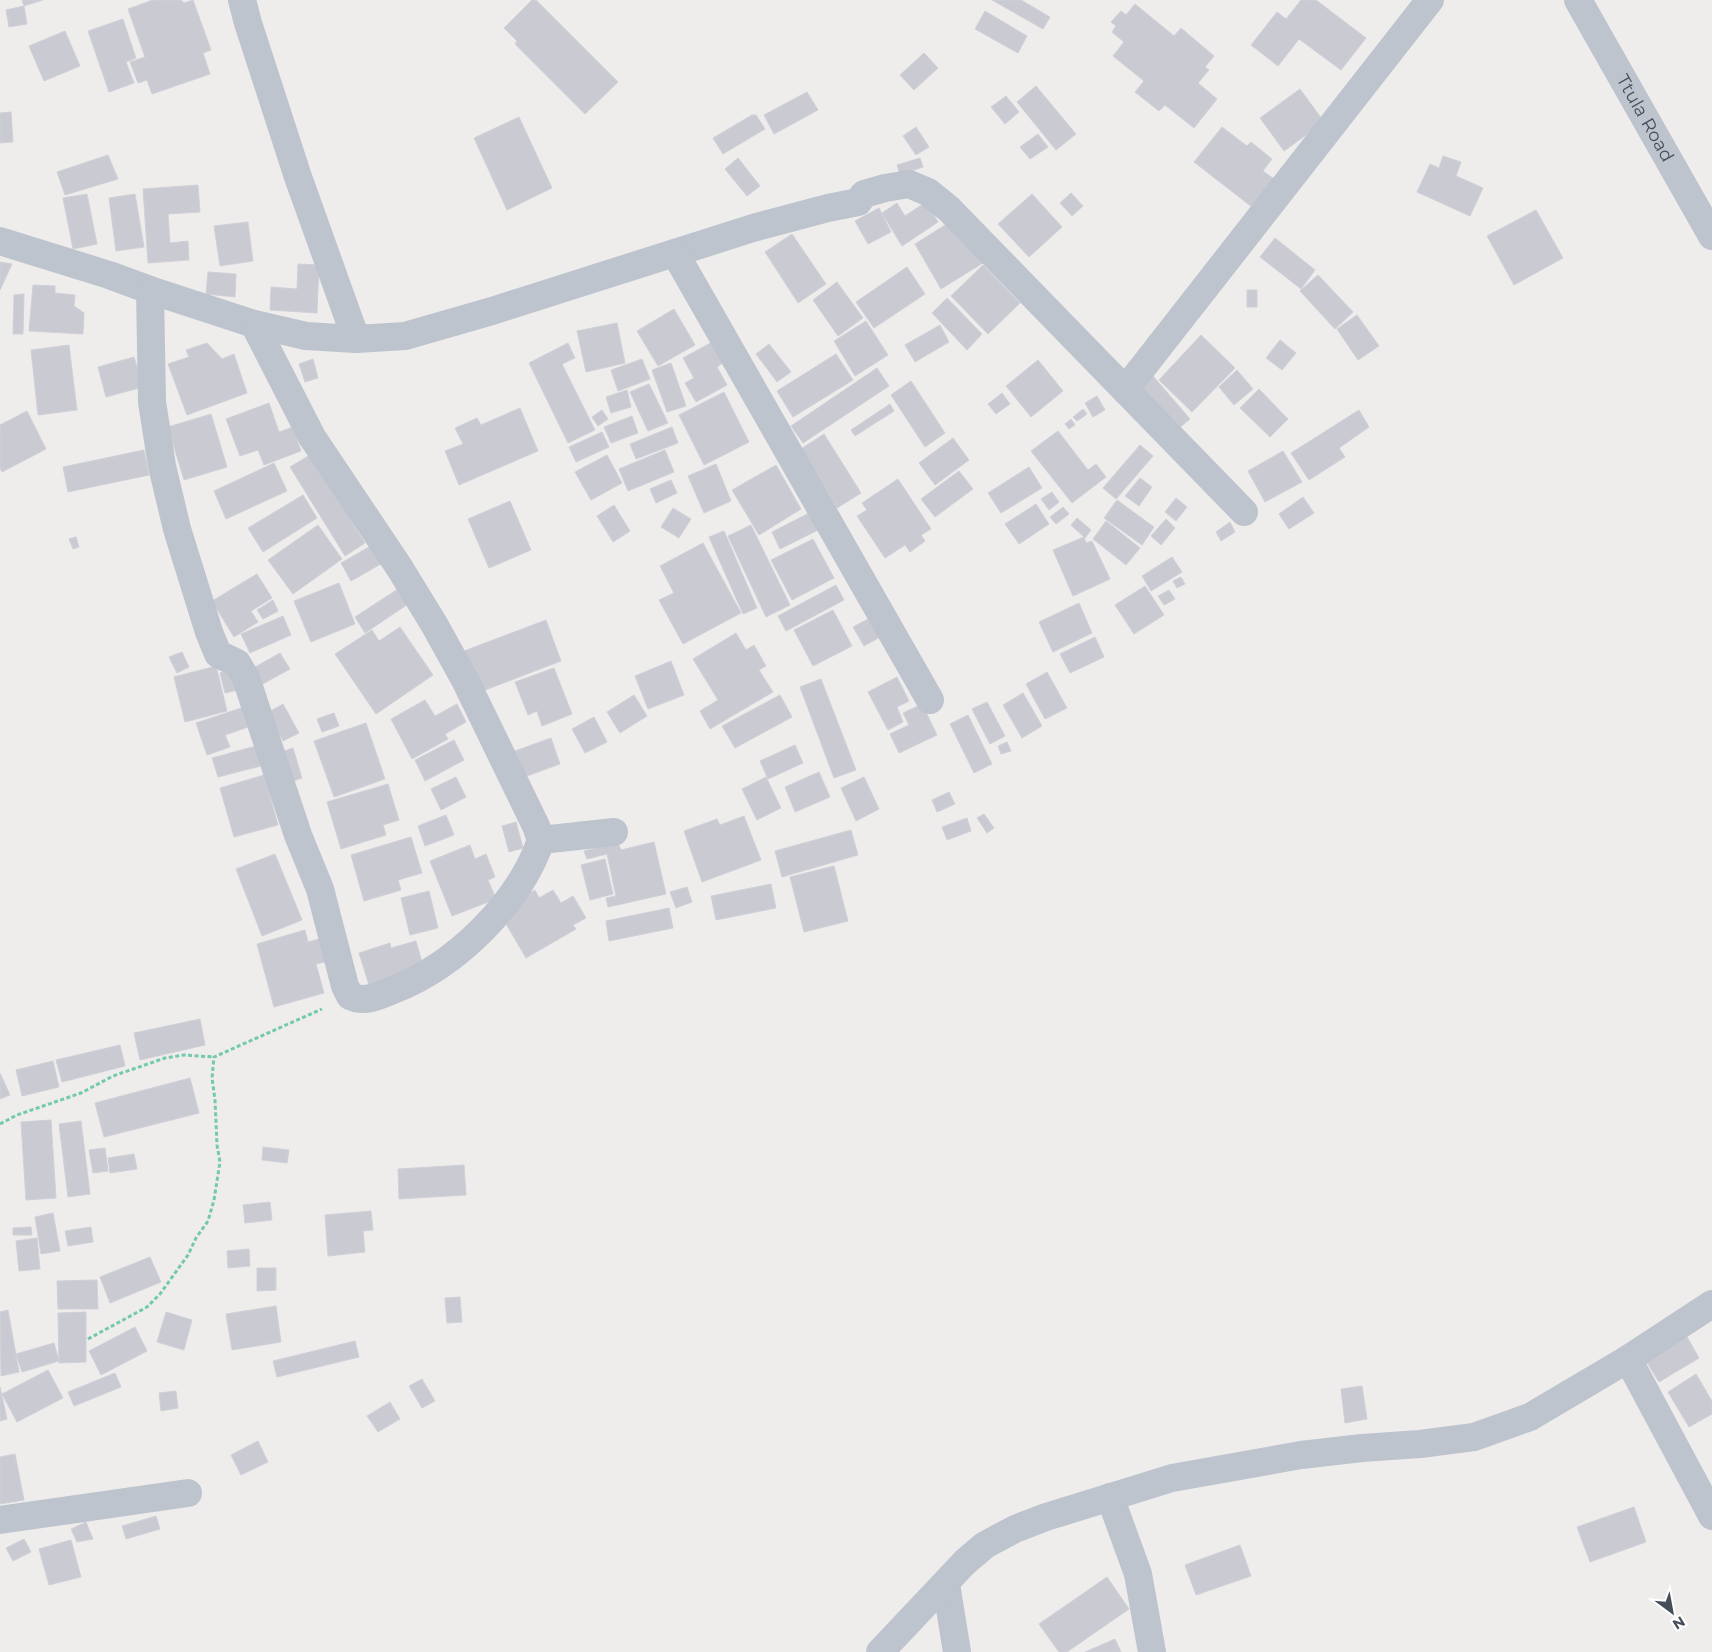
<svg xmlns="http://www.w3.org/2000/svg" width="1712" height="1652" font-family="Montserrat,sans-serif">
	<rect width="100%" height="100%" fill="#efecec"/>
	<!-- building -->
	<g fill="#c9cad2" stroke="#d0d1d8">
		<polygon points="22,0 43,0 24,6"/>
		<polygon points="153,0 181,0 184,3 193,0 211,50 203,53 210,74 152,94 147,80 138,83 130,62 145,57 128,9"/>
		<polygon points="532,0 536,0 618,82 585,114 515,44 517,41 504,28"/>
		<polygon points="992,0 1021,0 1050,17 1043,29"/>
		<polygon points="1301,0 1316,0 1366,38 1341,70 1299,39 1278,66 1251,45 1277,12 1286,19"/>
		<polygon points="1135,4 1174,36 1181,28 1214,56 1205,67 1209,70 1198,83 1217,99 1194,128 1165,105 1159,111 1135,92 1144,81 1113,56 1124,42 1112,32 1116,26 1111,22 1121,11 1126,15"/>
		<polygon points="24,6 27,24 9,27 6,10"/>
		<polygon points="985,11 1027,36 1018,53 975,29"/>
		<polygon points="123,19 136,58 126,62 134,83 109,92 88,31"/>
		<polygon points="65,31 80,66 44,81 29,46"/>
		<polygon points="924,53 938,68 914,90 900,75"/>
		<polygon points="1036,86 1076,134 1056,150 1017,102"/>
		<polygon points="1300,89 1324,122 1284,151 1260,118"/>
		<polygon points="807,92 818,110 774,134 764,115"/>
		<polygon points="1006,96 1019,112 1005,124 991,107"/>
		<polygon points="11,112 13,142 0,143 0,113"/>
		<polygon points="752,115 756,115 765,129 723,154 713,138"/>
		<polygon points="519,117 552,188 507,210 474,138"/>
		<polygon points="916,127 929,147 916,155 903,136"/>
		<polygon points="1222,127 1247,146 1251,142 1272,159 1263,171 1274,179 1252,207 1194,162"/>
		<polygon points="1038,134 1048,147 1030,159 1020,147"/>
		<polygon points="108,155 118,179 65,195 57,172"/>
		<polygon points="1443,156 1461,162 1456,176 1483,188 1470,216 1417,192 1430,164 1439,168"/>
		<polygon points="738,158 760,186 747,196 725,169"/>
		<polygon points="920,158 923,167 900,175 897,165"/>
		<polygon points="198,185 200,212 168,214 170,243 188,241 189,260 148,263 143,189"/>
		<polygon points="1071,193 1083,206 1072,216 1060,203"/>
		<polygon points="87,194 97,244 73,249 63,198"/>
		<polygon points="135,194 144,247 116,251 109,198"/>
		<polygon points="1032,194 1062,227 1029,257 998,224"/>
		<polygon points="926,202 938,222 902,246 882,213 897,203 905,216"/>
		<polygon points="879,208 891,232 868,244 855,221"/>
		<polygon points="1536,210 1563,258 1514,285 1487,236"/>
		<polygon points="953,220 983,263 941,289 915,244"/>
		<polygon points="248,222 253,261 220,266 214,226"/>
		<polygon points="792,234 826,284 798,303 765,252"/>
		<polygon points="1275,238 1315,270 1301,289 1260,257"/>
		<polygon points="0,262 12,264 0,290"/>
		<polygon points="298,264 319,265 317,313 270,310 271,287 297,289"/>
		<polygon points="983,265 1020,303 988,334 951,296"/>
		<polygon points="907,267 925,294 874,328 856,302"/>
		<polygon points="208,272 236,274 235,297 206,294"/>
		<polygon points="1318,275 1353,312 1335,329 1300,291"/>
		<polygon points="837,282 863,318 838,336 813,300"/>
		<polygon points="33,285 55,286 55,293 75,295 74,306 84,313 83,334 29,331"/>
		<rect x="1247" y="290" width="10" height="17"/>
		<polygon points="24,294 23,334 13,334 14,295"/>
		<polygon points="947,298 982,334 967,350 932,313"/>
		<polygon points="674,309 695,345 658,366 637,331"/>
		<polygon points="1357,315 1379,346 1358,360 1337,329"/>
		<polygon points="866,321 888,355 855,376 834,341"/>
		<polygon points="617,323 625,363 586,372 577,331"/>
		<polygon points="940,325 949,342 915,362 905,345"/>
		<polygon points="1201,335 1235,368 1192,412 1159,380"/>
		<polygon points="716,340 727,360 717,367 727,385 696,402 685,383 694,378 683,358"/>
		<polygon points="1280,340 1296,353 1282,370 1266,358"/>
		<polygon points="207,343 222,359 234,354 247,393 187,415 168,364 189,357 186,350"/>
		<polygon points="568,343 575,358 562,364 595,430 568,443 529,363"/>
		<polygon points="769,344 791,372 777,382 756,354"/>
		<polygon points="69,345 77,410 38,415 31,350"/>
		<polygon points="836,354 853,380 793,417 777,391"/>
		<polygon points="134,357 143,387 106,397 98,367"/>
		<polygon points="313,359 318,378 305,382 299,364"/>
		<polygon points="642,359 650,379 618,391 611,370"/>
		<polygon points="1038,360 1063,391 1031,417 1006,386"/>
		<polygon points="671,363 686,406 667,412 652,370"/>
		<polygon points="877,368 889,386 803,443 791,426"/>
		<polygon points="1237,370 1253,389 1234,405 1219,387"/>
		<polygon points="1153,376 1190,419 1172,434 1135,391"/>
		<polygon points="911,381 945,433 925,447 891,395"/>
		<polygon points="649,384 668,423 648,431 630,392"/>
		<polygon points="1259,389 1288,419 1270,437 1240,408"/>
		<polygon points="627,390 631,407 611,413 606,397"/>
		<polygon points="724,392 749,442 704,465 679,415"/>
		<polygon points="1002,393 1010,404 996,414 988,404"/>
		<polygon points="1097,396 1105,410 1093,417 1085,403"/>
		<polygon points="269,403 279,432 293,427 301,451 264,465 258,450 240,456 226,419"/>
		<polygon points="890,404 894,411 855,436 851,430"/>
		<polygon points="520,408 538,451 459,485 445,451 463,444 455,428 477,418 481,425"/>
		<polygon points="1083,409 1087,414 1077,421 1073,417"/>
		<polygon points="602,410 608,419 598,426 592,417"/>
		<polygon points="1359,410 1369,427 1339,448 1345,457 1309,480 1291,453"/>
		<polygon points="27,411 46,449 2,472 0,468 0,425"/>
		<polygon points="211,414 227,467 184,480 168,427"/>
		<polygon points="632,416 638,433 611,443 604,427"/>
		<polygon points="1071,419 1075,425 1069,429 1065,424"/>
		<polygon points="672,427 678,443 636,459 630,444"/>
		<polygon points="1058,431 1088,470 1096,464 1106,477 1072,503 1031,451"/>
		<polygon points="602,432 609,447 576,462 569,447"/>
		<polygon points="824,434 861,493 837,508 801,449"/>
		<polygon points="953,438 969,460 935,485 919,463"/>
		<polygon points="1140,445 1153,456 1116,499 1103,488"/>
		<polygon points="144,450 149,475 68,492 63,467"/>
		<polygon points="665,450 674,472 628,491 619,469"/>
		<polygon points="1283,451 1302,482 1265,502 1248,471"/>
		<polygon points="310,455 365,543 345,556 290,467"/>
		<polygon points="607,455 622,483 591,500 575,472"/>
		<polygon points="274,463 287,491 226,519 214,491"/>
		<polygon points="716,464 731,501 704,513 688,476"/>
		<polygon points="776,465 801,509 759,535 732,490"/>
		<polygon points="1029,467 1042,488 1001,513 988,493"/>
		<polygon points="959,471 973,489 935,517 921,499"/>
		<polygon points="1140,478 1152,487 1139,506 1125,496"/>
		<polygon points="898,479 931,529 921,535 925,541 910,552 905,545 885,558 857,516 867,510 862,503"/>
		<polygon points="671,480 677,493 656,503 650,489"/>
		<polygon points="1052,492 1059,502 1049,510 1041,499"/>
		<polygon points="303,495 317,518 263,552 248,528"/>
		<polygon points="1303,497 1314,513 1289,529 1279,514"/>
		<polygon points="1176,498 1187,507 1176,521 1165,512"/>
		<polygon points="1117,500 1154,527 1142,545 1104,518"/>
		<polygon points="510,501 531,550 489,568 468,519"/>
		<polygon points="1036,504 1049,524 1019,544 1005,524"/>
		<polygon points="614,505 630,531 613,542 597,516"/>
		<polygon points="1063,507 1069,514 1056,524 1050,517"/>
		<polygon points="673,508 691,519 679,538 661,527"/>
		<polygon points="813,511 822,528 780,549 772,532"/>
		<polygon points="1077,518 1091,530 1085,538 1071,525"/>
		<polygon points="1166,519 1175,528 1161,545 1151,536"/>
		<polygon points="1106,521 1140,548 1126,565 1093,539"/>
		<polygon points="1230,522 1235,532 1221,541 1216,532"/>
		<polygon points="318,525 342,559 293,594 268,560"/>
		<polygon points="751,525 790,605 766,617 728,536"/>
		<polygon points="724,531 757,608 743,614 709,537"/>
		<polygon points="76,537 79,547 73,549 69,539"/>
		<polygon points="1084,537 1086,543 1092,541 1110,579 1073,596 1053,550"/>
		<polygon points="813,539 834,578 792,600 771,560"/>
		<polygon points="376,543 386,561 351,581 341,563"/>
		<polygon points="703,543 741,613 683,644 659,600 674,593 660,566"/>
		<polygon points="1172,557 1182,572 1151,591 1142,576"/>
		<polygon points="257,574 272,598 251,611 258,622 234,637 212,601"/>
		<polygon points="1181,577 1185,584 1177,588 1173,581"/>
		<polygon points="339,583 355,624 311,642 294,601"/>
		<polygon points="836,585 844,600 786,631 778,616"/>
		<polygon points="1145,586 1164,615 1134,634 1115,605"/>
		<polygon points="401,587 411,602 365,633 355,617"/>
		<polygon points="1169,590 1175,599 1164,605 1158,596"/>
		<polygon points="273,600 278,611 263,619 257,610"/>
		<polygon points="1079,603 1092,633 1053,652 1039,622"/>
		<polygon points="833,610 852,646 813,666 794,630"/>
		<polygon points="283,616 291,635 250,653 241,634"/>
		<polygon points="872,617 882,636 864,646 853,627"/>
		<polygon points="546,620 561,661 480,692 464,651"/>
		<polygon points="400,627 433,675 376,714 335,654 372,630 379,641"/>
		<polygon points="736,633 746,650 754,645 766,666 759,670 773,692 710,729 700,711 718,700 693,659"/>
		<polygon points="1095,637 1104,657 1070,673 1060,654"/>
		<polygon points="182,652 189,667 177,673 169,657"/>
		<polygon points="280,653 290,669 259,686 250,670"/>
		<polygon points="671,661 684,695 648,709 635,676"/>
		<polygon points="216,666 227,711 185,722 174,677"/>
		<polygon points="554,668 572,714 542,726 537,711 528,715 515,682"/>
		<polygon points="238,669 243,689 225,693 220,673"/>
		<polygon points="1047,672 1067,708 1045,719 1026,684"/>
		<polygon points="897,677 909,701 897,707 903,722 888,730 868,692"/>
		<polygon points="821,679 856,770 834,778 800,687"/>
		<polygon points="1023,693 1042,726 1022,738 1003,705"/>
		<polygon points="634,695 647,716 620,733 607,712"/>
		<polygon points="780,695 792,717 735,748 722,726"/>
		<polygon points="425,700 435,716 457,704 466,722 445,734 448,739 412,759 391,719"/>
		<polygon points="987,702 1005,736 990,744 972,709"/>
		<polygon points="283,704 299,733 283,741 269,712"/>
		<polygon points="922,704 937,735 899,753 890,734 909,725 903,713"/>
		<polygon points="247,706 254,725 225,735 230,747 207,755 196,723"/>
		<polygon points="334,713 339,726 322,732 317,719"/>
		<polygon points="968,715 992,764 974,773 950,724"/>
		<polygon points="594,717 607,742 585,753 572,729"/>
		<polygon points="366,723 385,779 334,797 314,741"/>
		<polygon points="551,738 560,764 524,777 515,751"/>
		<polygon points="454,740 464,760 425,781 415,760"/>
		<polygon points="1007,742 1011,751 1001,754 998,746"/>
		<polygon points="795,745 803,763 768,779 760,761"/>
		<polygon points="256,746 261,766 218,777 212,758"/>
		<polygon points="293,748 302,778 284,784 275,754"/>
		<polygon points="819,772 830,797 795,812 785,787"/>
		<polygon points="264,775 278,825 234,837 220,788"/>
		<polygon points="456,777 466,797 441,810 431,789"/>
		<polygon points="766,777 781,808 757,820 742,789"/>
		<polygon points="864,777 879,809 856,821 841,788"/>
		<polygon points="388,784 399,820 383,825 386,835 341,849 327,802"/>
		<polygon points="949,792 955,804 937,812 932,800"/>
		<polygon points="984,814 994,828 987,833 977,818"/>
		<polygon points="446,815 454,835 425,846 418,826"/>
		<polygon points="744,816 761,860 702,882 684,831 717,819 720,825"/>
		<polygon points="967,818 971,831 947,840 942,827"/>
		<polygon points="516,822 523,848 509,852 502,826"/>
		<polygon points="851,830 858,855 782,877 775,851"/>
		<polygon points="411,837 422,873 398,880 401,890 364,901 351,855"/>
		<polygon points="654,842 666,894 608,907 606,898 616,896 607,854 587,859 584,851 618,843 621,850"/>
		<polygon points="470,845 475,859 486,854 495,877 488,880 496,899 452,916 430,861"/>
		<polygon points="275,854 302,920 262,936 236,869"/>
		<polygon points="605,859 613,894 590,900 581,865"/>
		<polygon points="834,866 848,921 804,932 790,877"/>
		<polygon points="771,884 776,908 716,920 711,896"/>
		<polygon points="687,887 692,902 676,908 670,892"/>
		<polygon points="535,890 539,898 553,890 561,903 573,896 586,918 573,925 576,929 526,958 502,917 515,902"/>
		<polygon points="429,891 438,928 410,935 401,898"/>
		<polygon points="669,908 673,928 609,941 606,921"/>
		<polygon points="305,930 308,942 323,938 329,961 316,964 324,993 274,1007 257,944"/>
		<polygon points="416,941 424,969 369,985 359,953 390,943 391,948"/>
		<polygon points="200,1019 205,1045 140,1060 134,1033"/>
		<polygon points="120,1045 125,1066 62,1082 56,1060"/>
		<polygon points="53,1061 59,1087 22,1096 16,1070"/>
		<polygon points="0,1073 10,1095 0,1099"/>
		<polygon points="190,1078 199,1113 104,1137 95,1103"/>
		<polygon points="51,1120 56,1198 26,1200 21,1122"/>
		<polygon points="81,1121 90,1194 68,1197 59,1124"/>
		<polygon points="263,1147 289,1150 287,1163 262,1160"/>
		<polygon points="105,1148 108,1171 93,1173 89,1150"/>
		<polygon points="134,1154 137,1169 110,1173 108,1158"/>
		<polygon points="464,1165 466,1195 399,1199 398,1169"/>
		<polygon points="270,1202 272,1220 245,1223 243,1205"/>
		<polygon points="371,1211 373,1230 363,1231 365,1252 328,1256 325,1215"/>
		<polygon points="53,1213 60,1251 41,1254 35,1217"/>
		<polygon points="31,1227 32,1235 13,1235 13,1228"/>
		<polygon points="91,1227 93,1242 68,1246 65,1231"/>
		<polygon points="37,1238 40,1269 19,1271 16,1241"/>
		<polygon points="249,1249 250,1266 228,1268 227,1251"/>
		<polygon points="150,1257 161,1282 110,1303 100,1277"/>
		<polygon points="257,1268 276,1268 276,1290 257,1291"/>
		<polygon points="97,1280 98,1309 58,1309 57,1281"/>
		<polygon points="460,1297 462,1322 447,1323 445,1298"/>
		<polygon points="276,1306 281,1342 232,1350 226,1314"/>
		<polygon points="8,1310 19,1372 1,1376 0,1312"/>
		<polygon points="86,1312 86,1362 59,1363 58,1313"/>
		<polygon points="166,1312 192,1320 184,1350 157,1342"/>
		<polygon points="135,1327 147,1351 101,1375 89,1351"/>
		<polygon points="1687,1337 1699,1358 1659,1382 1646,1361"/>
		<polygon points="355,1341 359,1357 277,1377 273,1361"/>
		<polygon points="54,1343 59,1361 22,1372 16,1354"/>
		<polygon points="48,1370 63,1398 17,1422 2,1394"/>
		<polygon points="115,1373 121,1387 74,1406 68,1392"/>
		<polygon points="1696,1374 1712,1401 1712,1414 1689,1427 1668,1392"/>
		<polygon points="422,1379 435,1401 422,1408 409,1386"/>
		<polygon points="1362,1386 1367,1419 1345,1423 1341,1389"/>
		<polygon points="0,1387 7,1419 0,1421"/>
		<polygon points="176,1391 178,1408 161,1411 159,1393"/>
		<polygon points="390,1402 400,1419 378,1432 367,1416"/>
		<polygon points="258,1441 268,1462 241,1475 231,1455"/>
		<polygon points="15,1454 24,1500 0,1504 0,1457"/>
		<polygon points="1634,1507 1646,1542 1590,1562 1577,1527"/>
		<polygon points="156,1516 160,1529 126,1539 122,1526"/>
		<polygon points="86,1522 93,1539 77,1542 71,1529"/>
		<polygon points="24,1539 31,1552 13,1561 6,1548"/>
		<polygon points="71,1540 81,1577 49,1585 39,1549"/>
		<polygon points="1240,1545 1251,1576 1196,1595 1185,1565"/>
		<polygon points="1107,1577 1129,1609 1067,1652 1059,1652 1039,1624"/>
		<polygon points="1115,1639 1121,1652 1085,1652"/>
	</g>
	<g fill="none" stroke-linecap="round" stroke-linejoin="round">
		<!-- path -->
		<g stroke="#73c9ab" stroke-width="3" stroke-dasharray="4 2.5" stroke-linecap="butt">
			<polyline points="0,1124 17,1115 81,1093 113,1076 165,1058 184,1055 214,1057"/>
			<polyline points="88,1339 147,1307 160,1294 188,1255 196,1238 208,1221 214,1200 220,1162 217,1145 215,1100 212,1078 214,1057 322,1009"/>
		</g>
		<!-- minor -->
		<g stroke="#bdc4ce" stroke-width="28">
			<polyline points="242,0 248,23 298,177 356,339"/>
			<path id="s1" d="M 1578,0 L 1712,236"/>
			<polyline points="0,241 109,275 150,290 254,324 306,336 356,339 405,336 492,311 753,228 828,208 858,202 864,194 885,188 909,184 928,192 949,209 1244,512"/>
			<polyline points="675,253 930,700"/>
			<path d="M 150,290 L 152,402 L 162,466 L 177,529 L 209,632 L 218,654 L 237,663 L 246,678 L 298,835 L 320,889 L 345,986 L 350,996 C 365,1003 378,996 393,990 C 455,966 519,904 541,840"/>
			<polyline points="254,324 312,437 399,567 434,624 465,680 536,826 541,840 614,832"/>
			<polyline points="1125,390 1430,0"/>
			<polyline points="1628,1359 1712,1516"/>
			<polyline points="1110,1497 1138,1574 1152,1652"/>
			<polyline points="0,1520 188,1493"/>
			<polyline points="946,1584 957,1652"/>
			<polyline points="880,1652 965,1562 985,1545 1015,1529 1046,1517 1172,1478 1301,1455 1362,1448 1420,1444 1474,1437 1530,1417 1628,1359 1712,1304"/>
		</g>
	</g>
	<g text-anchor="middle" dominant-baseline="central" stroke-width="5" stroke-linejoin="round" paint-order="stroke">
		<!-- street labels -->
		<g font-size="18" fill="#454d59" stroke="#fff">
			<text stroke="none"><textPath href="#s1" startOffset="136">Ttula Road</textPath></text>
		</g>
	</g>
	<!-- north arrow -->
	<g transform="translate(1672 1612) rotate(148)" stroke="#ffffff" stroke-width="4" paint-order="stroke">
	<path d="M0-4L9 19L0 12L-9 19Z" fill="#454d59"/>
	<text y="-8" font-size="14" font-weight="bold" text-anchor="middle" fill="#454d59">N</text>
	</g>
</svg>
